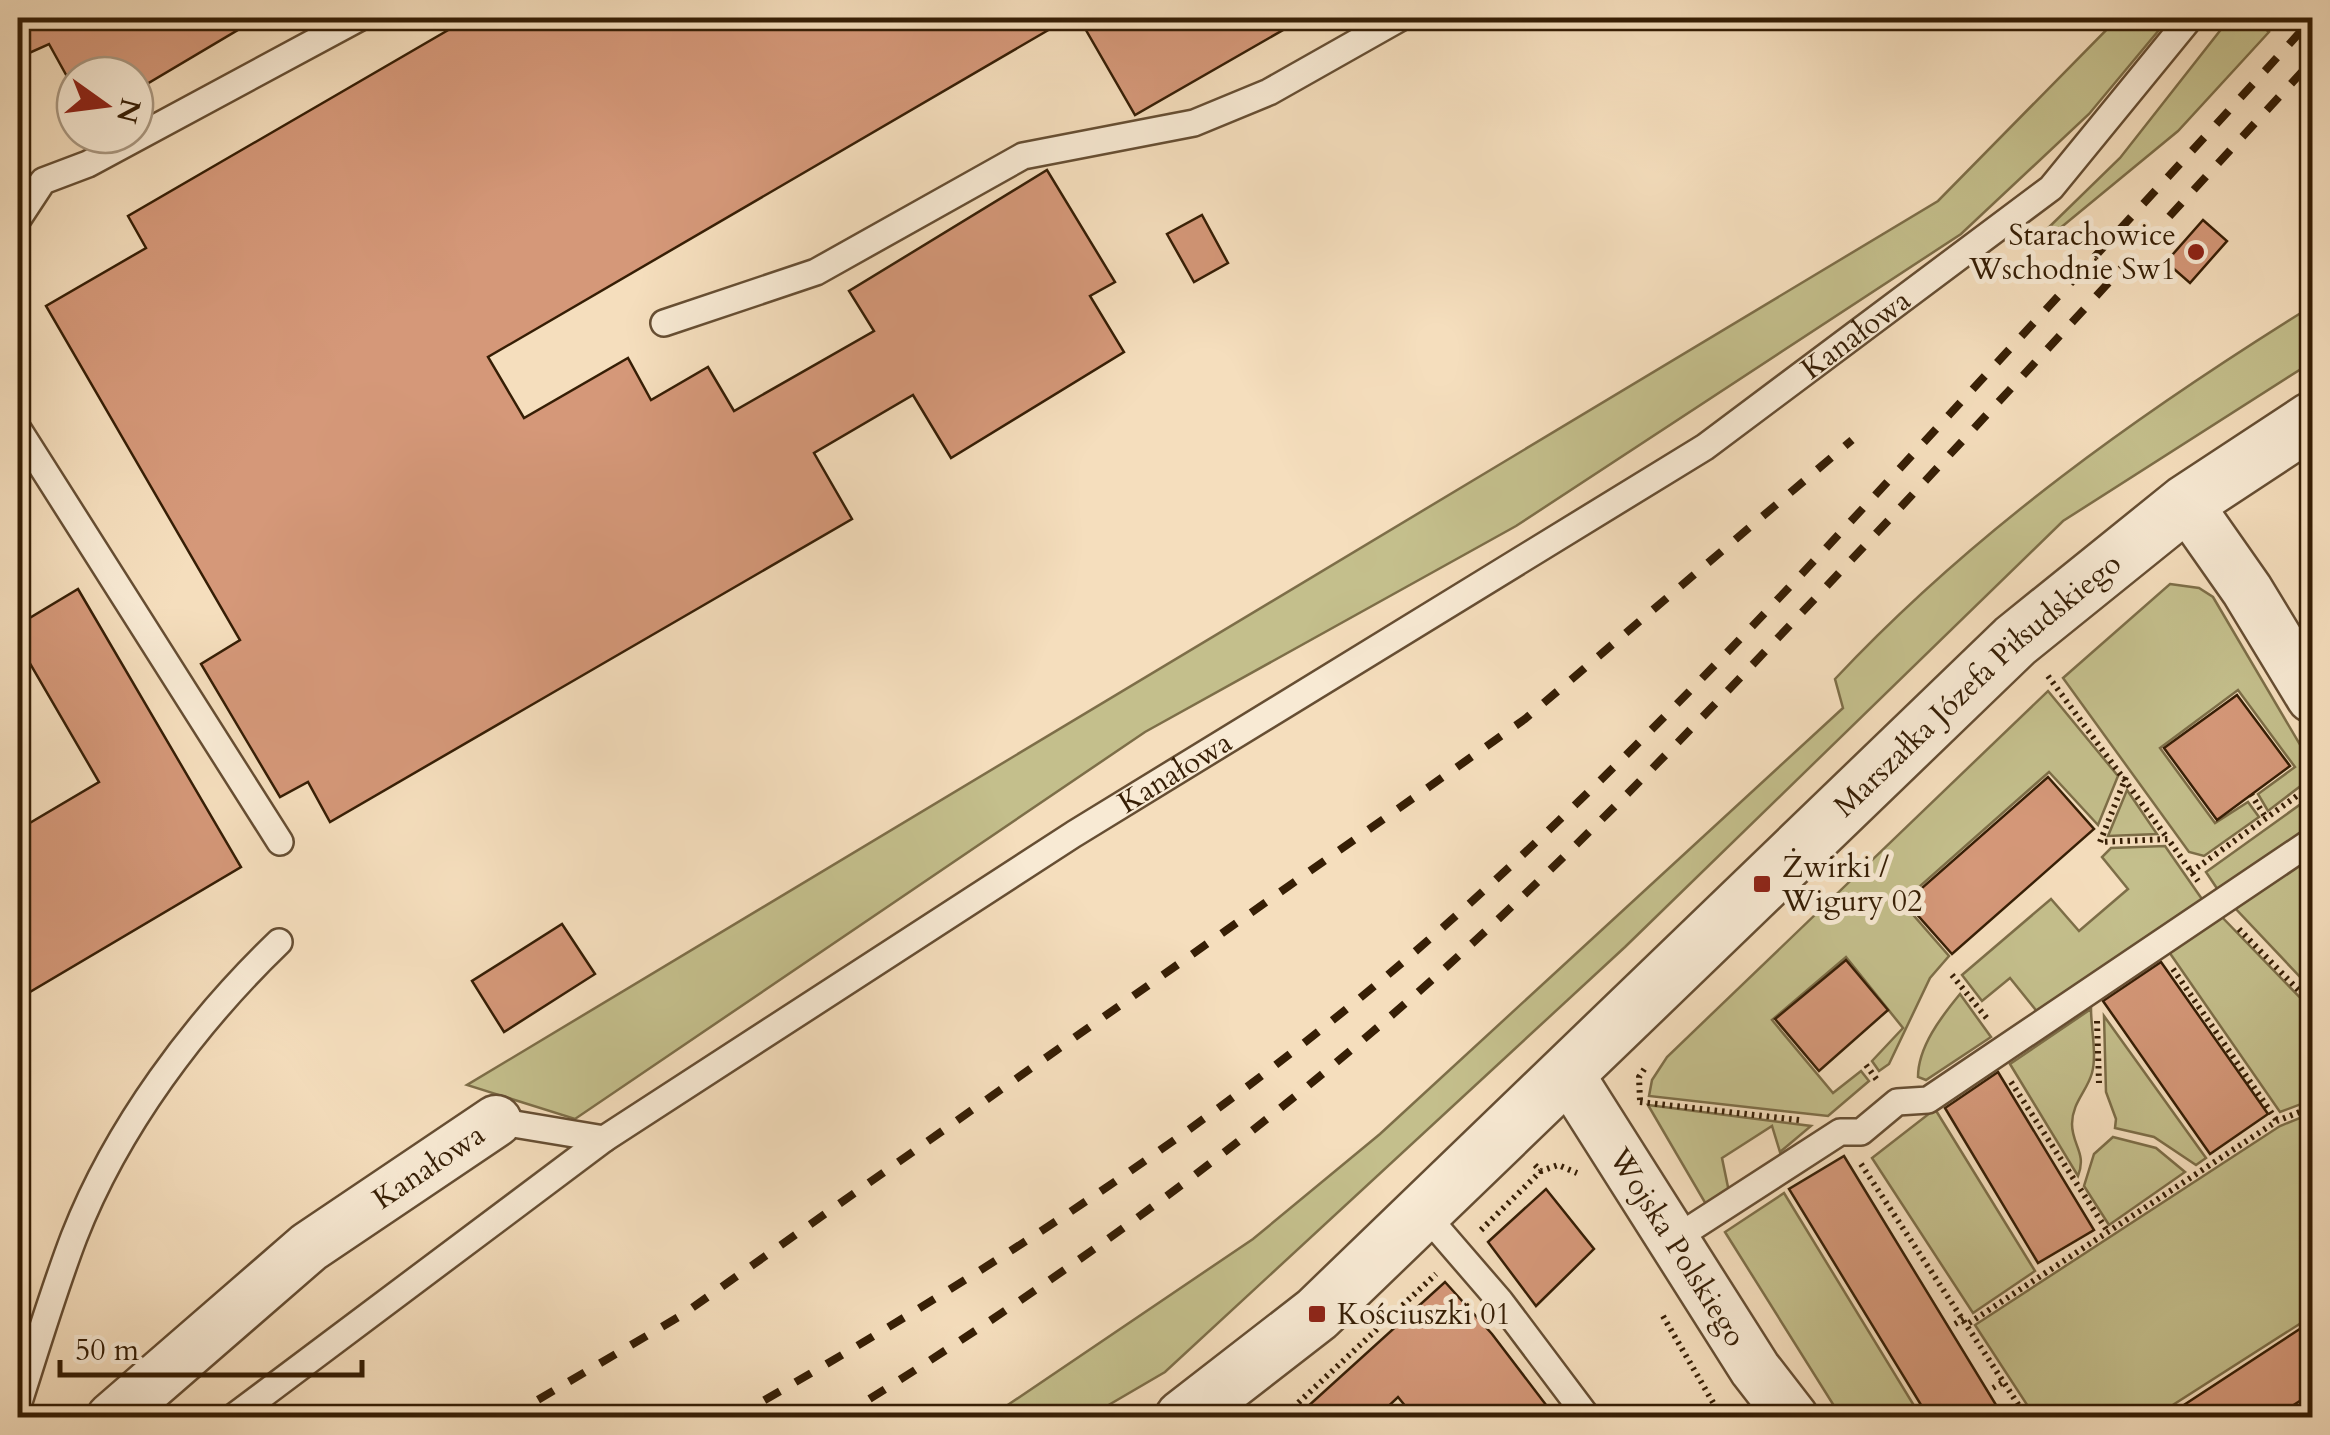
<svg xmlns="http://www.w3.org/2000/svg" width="2330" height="1435" font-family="Cardo,serif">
	<rect width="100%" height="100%" fill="#f5debd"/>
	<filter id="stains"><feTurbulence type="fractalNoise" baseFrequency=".002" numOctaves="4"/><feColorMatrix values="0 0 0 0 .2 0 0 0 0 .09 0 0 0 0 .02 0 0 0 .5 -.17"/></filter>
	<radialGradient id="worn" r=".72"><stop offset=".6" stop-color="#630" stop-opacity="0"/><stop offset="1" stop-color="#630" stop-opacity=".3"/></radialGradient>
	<!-- green -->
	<g fill="#c4bf8c" stroke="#7d6e48" stroke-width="2.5">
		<polygon points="2118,18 2169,18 2089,114 1961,234 1516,526 1145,732 575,1119 467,1085 1938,201"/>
		<polygon points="2230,18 2263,18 2259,24 2269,32 2178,131 2053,234 2046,230 2120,158"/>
		<path d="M 2312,306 L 2312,362 L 2063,521 L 1625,947 L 1165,1372 L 1088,1417 L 990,1417 L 1253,1239 L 1380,1134 L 1843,708 L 1835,679 C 1975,530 2140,413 2312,306 Z"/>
		<polygon points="2170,584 2199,588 2213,597 2312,765 2311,778 2268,811 2258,794 2295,767 2238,690 2160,748 2215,823 2248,802 2259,817 2204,856 2189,852 2063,678"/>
		<polygon points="2048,691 2118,776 2098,825 2049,772 1902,902 1949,956 1930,978 1889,1064 1879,1071 1872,1061 1903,1028 1846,957 1772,1020 1833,1093 1861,1071 1869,1081 1828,1116 1649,1096 1652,1080 1667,1057"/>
		<polygon points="2127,790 2157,834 2108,836"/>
		<polygon points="2312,796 2312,828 2218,890 2206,872"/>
		<polygon points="2165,846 2204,902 2039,1014 2010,978 1982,1001 1962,975 2051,899 2079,931 2128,889 2102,857 2111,848"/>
		<polygon points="2312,855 2312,970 2302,979 2234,907"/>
		<polygon points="2219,914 2312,1010 2312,1100 2280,1112 2167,949"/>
		<path d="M 1960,994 L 1991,1037 L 1926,1080 L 1918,1077 C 1918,1047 1941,1017 1960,994 Z"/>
		<path d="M 2091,1009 C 2091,1028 2097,1055 2092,1073 C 2087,1091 2072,1103 2072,1124 C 2072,1145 2087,1153 2078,1176 L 2010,1064 Z"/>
		<polygon points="2104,1016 2206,1158 2196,1165 2154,1137 2115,1128 2116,1119 2106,1092"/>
		<polygon points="1648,1105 1811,1126 1780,1152 1772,1126 1722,1158 1729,1192 1707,1206"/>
		<polygon points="1935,1109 2035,1271 1973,1313 1872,1158"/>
		<polygon points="2312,1113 2312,1316 2154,1417 2035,1417 1975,1325 2280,1126"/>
		<polygon points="2113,1137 2156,1148 2185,1172 2109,1225 2084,1186 2094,1154"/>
		<polygon points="1784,1193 1921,1417 1841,1417 1725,1232"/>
	</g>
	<!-- building -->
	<g fill="#d59879" stroke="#361e05" stroke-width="2.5">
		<polygon points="18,18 258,18 135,91 135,75 75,75 75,91 49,44 18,58"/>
		<polygon points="469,18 1069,18 488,357 524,418 628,358 651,400 708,367 734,411 874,331 849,291 1047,170 1115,282 1090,296 1124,352 951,458 913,395 814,453 852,519 330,822 308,782 280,797 201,664 240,640 46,306 146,248 128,216"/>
		<polygon points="1079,18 1304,18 1135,115"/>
		<polygon points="1202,215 1228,263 1194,282 1167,234"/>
		<polygon points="2203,220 2227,241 2190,283 2166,262"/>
		<polygon points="78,589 241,867 18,999 18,830 99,782 18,643 18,625"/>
		<polygon points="2237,695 2290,766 2217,820 2164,748"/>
		<polygon points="2048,777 2094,829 1952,954 1906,902"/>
		<polygon points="562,924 595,974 504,1032 472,981"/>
		<polygon points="1846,960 1888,1010 1819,1071 1775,1019"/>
		<polygon points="2161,962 2268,1114 2210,1154 2103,1001"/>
		<polygon points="1998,1072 2094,1230 2038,1263 1945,1108"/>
		<polygon points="1844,1156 2004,1418 1929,1418 1789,1189"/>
		<polygon points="1546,1189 1594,1249 1536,1306 1488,1242"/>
		<polygon points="1445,1282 1492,1334 1556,1418 1415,1418 1398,1397 1376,1418 1295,1418"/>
		<polygon points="2312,1321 2312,1393 2274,1418 2164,1418"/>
	</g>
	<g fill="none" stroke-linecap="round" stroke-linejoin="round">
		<defs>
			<g id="service">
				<polyline points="18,219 43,181 88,164 359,18"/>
				<polyline points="664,323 816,272 1023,156 1194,123 1269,92 1400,18"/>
				<polyline points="18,429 280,842"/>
				<path id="s1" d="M 496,1121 L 604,1139 L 1074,834 L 1705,447 L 2051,188 L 2190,18"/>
				<polyline points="1424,1213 1500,1301 1588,1418"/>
				<polyline points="1673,1240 1840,1132 1861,1132 1897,1102 1928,1100 2312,841"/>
				<path d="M 18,1405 C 36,1349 53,1292 74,1237 C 117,1127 195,1023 279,942"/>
				<polyline points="232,1418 604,1139"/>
			</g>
			<g id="minor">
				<polyline points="2186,503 2247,590 2312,697"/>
				<path id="s2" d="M 1568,1074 L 1755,1369 L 1793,1418"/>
				<path id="s3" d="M 112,1418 L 309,1247 L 496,1121"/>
			</g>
			<g id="tertiary">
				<path id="s4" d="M 1183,1418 L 1317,1314 L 2015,641 L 2186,503 L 2312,420"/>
			</g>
		</defs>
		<!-- service casing -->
		<use href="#service" stroke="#664e33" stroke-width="30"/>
		<!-- minor casing -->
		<use href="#minor" stroke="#664e33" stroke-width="55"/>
		<!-- tertiary casing -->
		<use href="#tertiary" stroke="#664e33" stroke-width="60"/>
		<!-- path -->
		<g stroke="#361e05" stroke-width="6" stroke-dasharray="2.5 5" stroke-linecap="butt">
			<polyline points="2048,676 2168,839"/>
			<polyline points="2126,777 2100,842 2168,839 2198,881"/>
			<polyline points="2251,794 2266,818"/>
			<polyline points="2191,872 2312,785"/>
			<polyline points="2239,929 2312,1004"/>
			<polyline points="2173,969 2277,1121"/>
			<polyline points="1952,975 1989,1021"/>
			<polyline points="2097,1021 2099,1083"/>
			<polyline points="1866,1065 1877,1080"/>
			<polyline points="2011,1082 2108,1232"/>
			<polyline points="1640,1100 1639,1077 1645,1068"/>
			<polyline points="1640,1102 1799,1120"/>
			<polyline points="1861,1164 2027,1418"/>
			<polyline points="1535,1165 1541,1171 1558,1165 1577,1173"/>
			<polyline points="1481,1230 1541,1171"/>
			<polyline points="1663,1316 1722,1418"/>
			<polyline points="1969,1323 2277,1121 2312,1107"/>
			<polyline points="1955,1324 1965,1318"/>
			<polyline points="1993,1388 2005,1381"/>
			<polyline points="1282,1418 1436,1274"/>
		</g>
		<!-- service -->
		<use href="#service" stroke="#f8ead4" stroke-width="25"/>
		<!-- minor -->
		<use href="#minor" stroke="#f8ead4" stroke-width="50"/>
		<!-- tertiary -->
		<use href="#tertiary" stroke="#f8ead4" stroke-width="55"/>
		<!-- rail -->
		<g stroke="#361e05" stroke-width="8" stroke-dasharray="18 18" stroke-linecap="butt">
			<polyline points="2308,329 2312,326"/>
			<polyline points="507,1418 682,1315 1525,719 1852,440"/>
			<path d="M 733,1418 C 987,1274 1231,1116 1450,921 C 1623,767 1781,598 1937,428 C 2062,292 2188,156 2312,19"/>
			<path d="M 839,1418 C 1025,1303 1204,1176 1371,1033 C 1538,891 1689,733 1839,573 C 1998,404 2155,232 2312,61"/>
		</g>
	</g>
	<!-- markers -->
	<g fill="#8f2418" stroke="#f8ead4" stroke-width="4">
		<circle cx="2196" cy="252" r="10"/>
		<rect x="1752" y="874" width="20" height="20" rx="5"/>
		<rect x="1307" y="1304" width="20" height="20" rx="5"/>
	</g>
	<g text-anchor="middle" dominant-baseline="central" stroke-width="10" stroke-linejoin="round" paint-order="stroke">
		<!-- poi labels -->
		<g font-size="30" fill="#361e05" stroke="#f8ead4" text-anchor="start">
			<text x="2176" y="235" text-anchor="end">Starachowice<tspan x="2176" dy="34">Wschodnie Sw1</tspan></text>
			<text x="1782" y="867">Żwirki /<tspan x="1782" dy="34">Wigury 02</tspan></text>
			<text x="1337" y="1314">Kościuszki 01</text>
		</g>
		<!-- street labels -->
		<g font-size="30" fill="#361e05" stroke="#f8ead4">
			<text stroke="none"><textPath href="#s1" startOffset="1598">Kanałowa</textPath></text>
			<text stroke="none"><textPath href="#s4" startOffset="1082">Marszałka Józefa Piłsudskiego</textPath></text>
			<text stroke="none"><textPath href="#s1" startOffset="788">Kanałowa</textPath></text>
			<text stroke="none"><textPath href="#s3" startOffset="405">Kanałowa</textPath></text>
			<text stroke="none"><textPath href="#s2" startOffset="205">Wojska Polskiego</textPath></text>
		</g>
	</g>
	<!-- margin -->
	<rect width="2330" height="1435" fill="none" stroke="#f5debd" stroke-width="60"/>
	<rect x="20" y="20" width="2290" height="1395" fill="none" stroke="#361e05" stroke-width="5"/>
	<rect x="30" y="30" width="2270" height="1375" fill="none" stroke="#361e05" stroke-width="2.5"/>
	<!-- north arrow -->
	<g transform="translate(105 105) rotate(104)"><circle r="48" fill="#f8ead4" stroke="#aa9881" stroke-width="2.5"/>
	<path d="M0-8L18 38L0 25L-18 38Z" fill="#8f2418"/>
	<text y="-15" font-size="28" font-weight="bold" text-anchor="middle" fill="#361e05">N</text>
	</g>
	<!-- scale -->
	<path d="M60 1360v15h302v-15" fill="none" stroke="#361e05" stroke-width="5"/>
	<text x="75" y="1360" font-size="30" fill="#361e05" stroke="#f8ead4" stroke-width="8" paint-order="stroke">50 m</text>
	<rect width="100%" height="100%" filter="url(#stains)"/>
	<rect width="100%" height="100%" fill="url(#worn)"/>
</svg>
